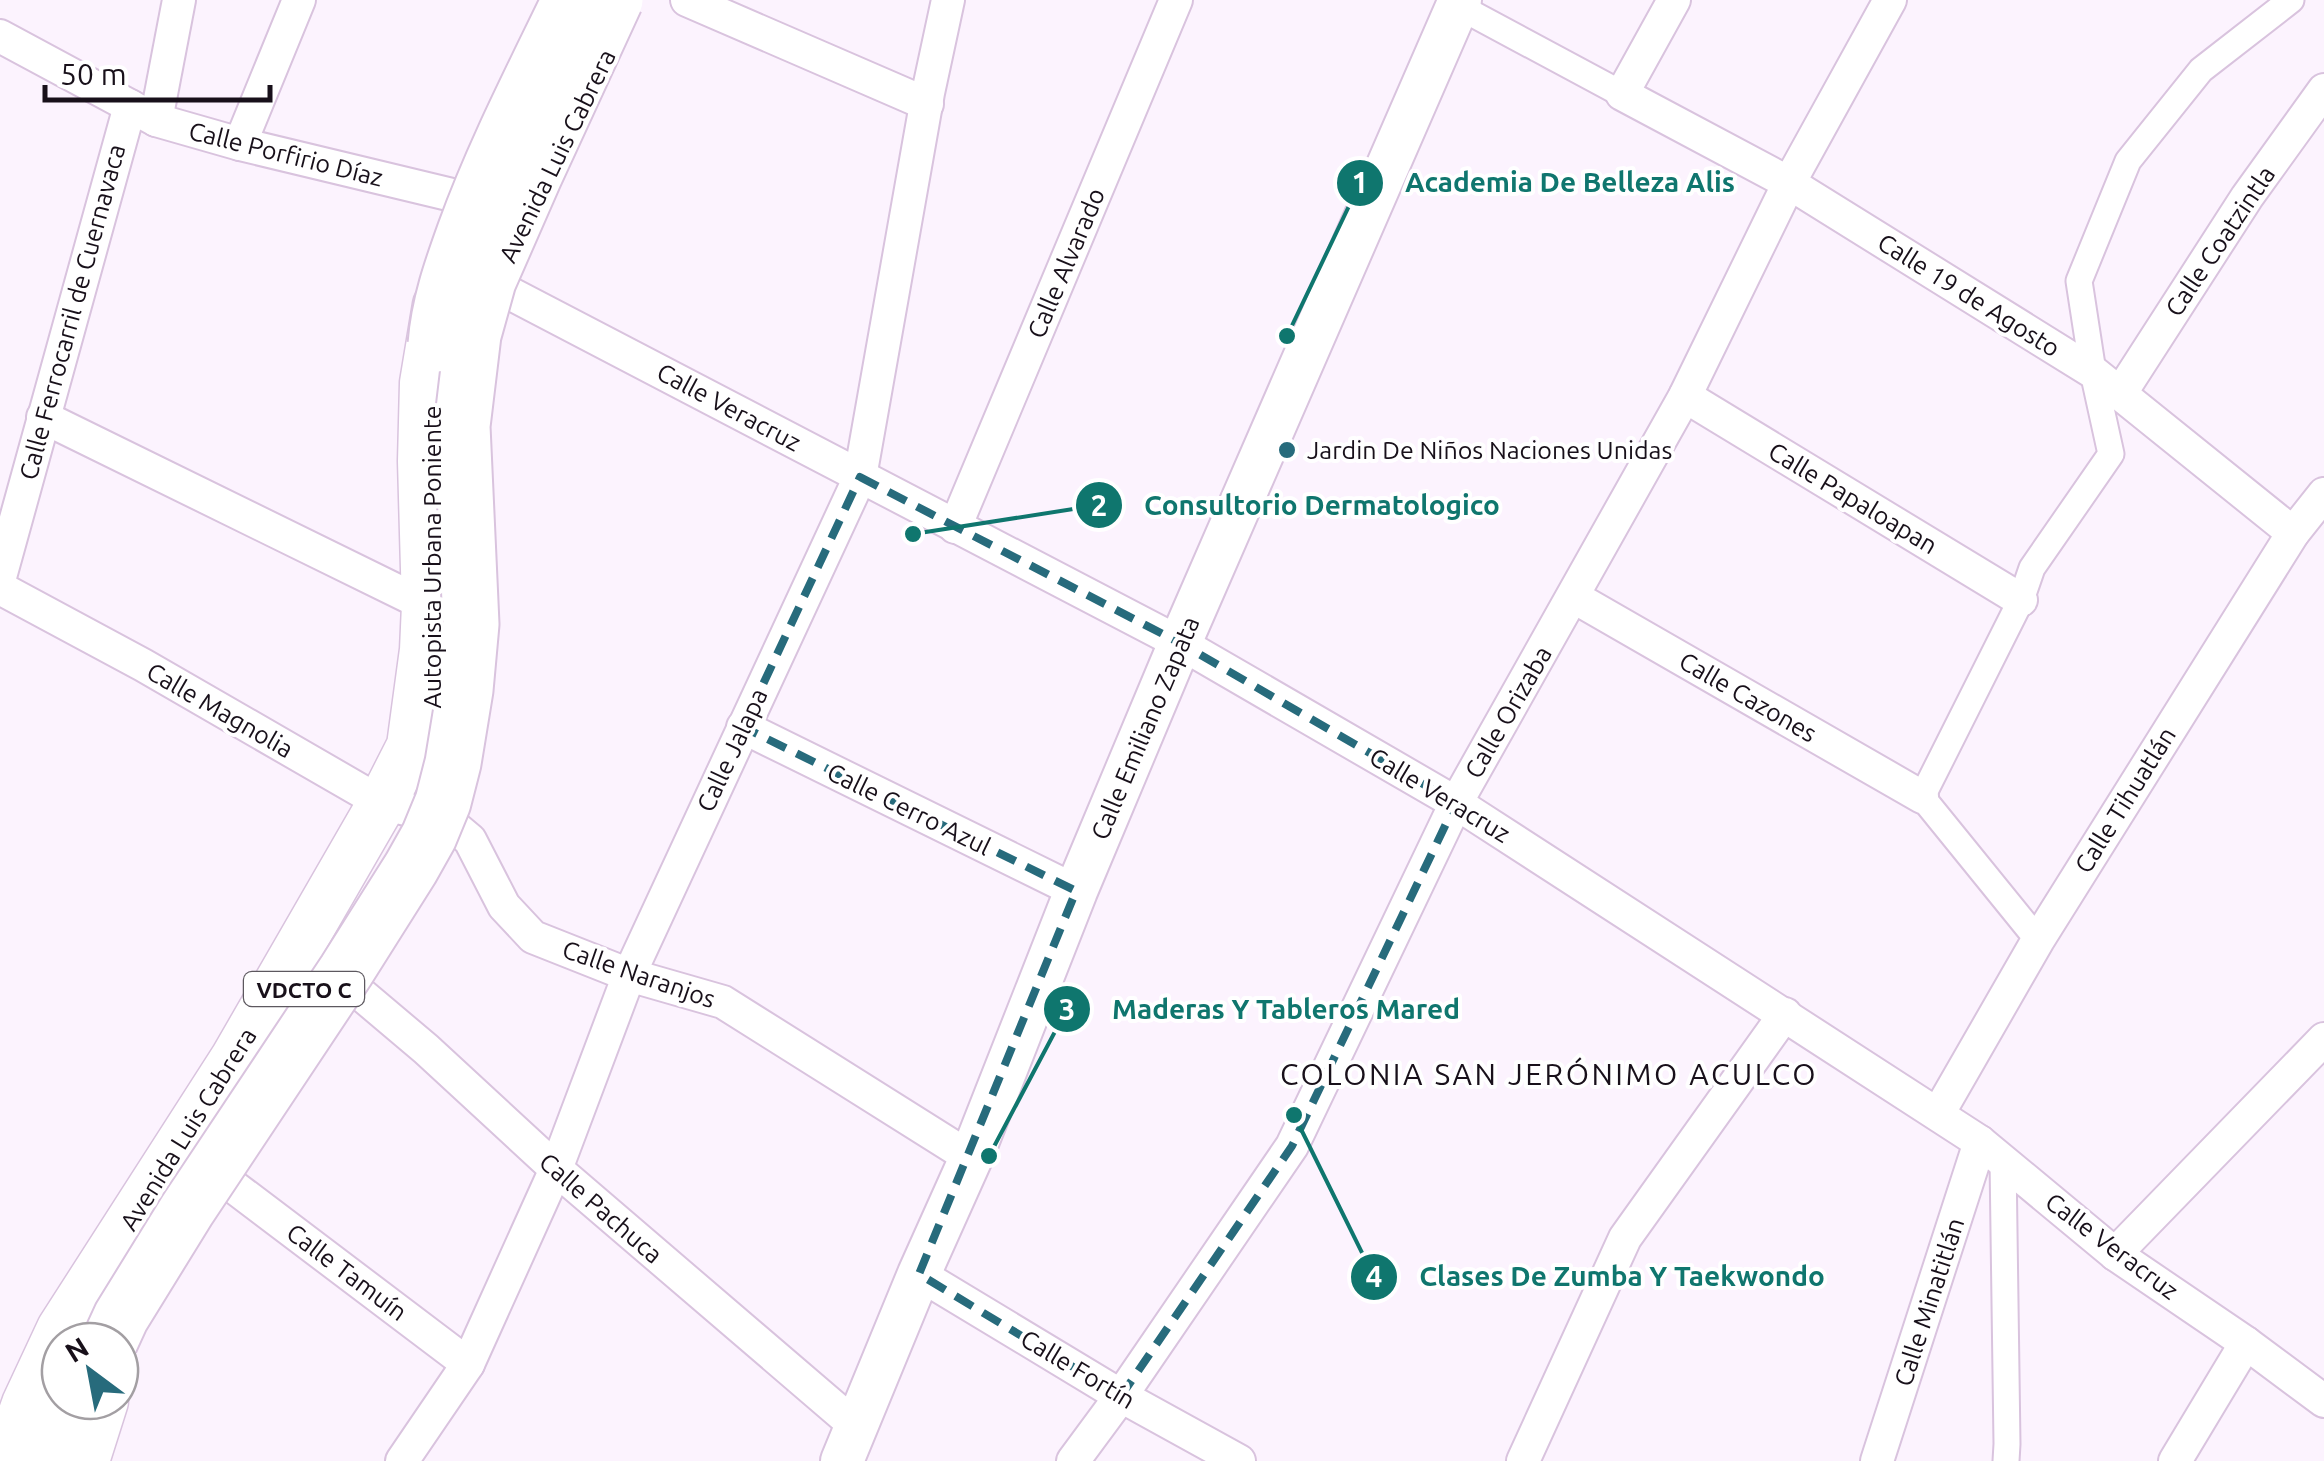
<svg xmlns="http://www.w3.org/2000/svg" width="2324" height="1461" font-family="Ubuntu,sans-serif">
	<rect width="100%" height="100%" fill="#fcf3fe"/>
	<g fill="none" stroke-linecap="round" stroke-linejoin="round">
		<defs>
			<g id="pedestrian">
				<polyline points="1458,6 1622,94"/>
				<polyline points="2038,940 1922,797 2021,600 2032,568 2111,454 2093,372 2079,281 2128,161 2201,70 2291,0"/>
				<polyline points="2003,1160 2007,1444 2006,1461"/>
			</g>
			<g id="minor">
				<polyline points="687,0 927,104"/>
				<polyline points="1674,0 1622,94 1789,183 2093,372 2293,533"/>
				<polyline points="0,36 156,120 240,144 473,200"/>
				<polyline points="156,120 179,0"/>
				<polyline points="240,144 299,0"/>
				<polyline points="496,286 1180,643 1456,803 1980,1142 2115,1254 2246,1343 2324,1401"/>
				<polyline points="2120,394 2247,197 2324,90"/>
				<polyline points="1685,396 2021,600"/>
				<polyline points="43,417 426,605"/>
				<polyline points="955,527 1176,0"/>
				<polyline points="0,577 130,106"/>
				<polyline points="0,588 143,665 382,803 445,819 470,840 504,906 533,937 629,975 723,1002 971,1158"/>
				<polyline points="1574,597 1922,797"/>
				<polyline points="743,727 1076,891"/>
				<polyline points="349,984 426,1049 556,1169 857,1427"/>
				<polyline points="1938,1114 2038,940 2293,533 2324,494"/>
				<polyline points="226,1181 468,1364"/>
				<polyline points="2115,1254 2324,1039"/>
				<polyline points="919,1274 1121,1396 1239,1461"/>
				<polyline points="402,1461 468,1364 556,1169 629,975 860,477 928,93 948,0"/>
				<polyline points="1073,1461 1121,1396 1292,1146 1456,803 1685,396 1789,183 1890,0"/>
				<polyline points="1523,1461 1625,1238 1785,1014"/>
				<polyline points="1877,1461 1980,1142"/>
				<polyline points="2175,1461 2246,1343"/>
			</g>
			<polyline id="tertiary" points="842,1461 919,1274 971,1158 1076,891 1180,643 1460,0"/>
			<g id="secondary">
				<polyline points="9,1461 9,1452 26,1404 61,1329 235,1058 382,803 411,746 424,650 426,605 422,461 424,383 437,305"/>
				<polyline points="85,1461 104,1401"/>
			</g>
			<polyline id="motorway" points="37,1461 49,1406 60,1374"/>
		</defs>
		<!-- pedestrian casing -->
		<use href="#pedestrian" stroke="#d9c3de" stroke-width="29"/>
		<!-- minor casing -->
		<use href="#minor" stroke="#d9c3de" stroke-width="36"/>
		<!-- tertiary casing -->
		<use href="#tertiary" stroke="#d9c3de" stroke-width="46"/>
		<!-- secondary casing -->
		<use href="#secondary" stroke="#d9c3de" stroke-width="51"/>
		<!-- motorway casing -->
		<use href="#motorway" stroke="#d9c3de" stroke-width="59"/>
		<!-- pedestrian -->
		<use href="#pedestrian" stroke="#fff" stroke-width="25"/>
		<!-- minor -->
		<use href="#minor" stroke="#fff" stroke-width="32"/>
		<!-- tertiary -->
		<use href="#tertiary" stroke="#fff" stroke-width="42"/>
		<!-- secondary -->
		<use href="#secondary" stroke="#fff" stroke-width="48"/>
		<!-- motorway -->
		<use href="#motorway" stroke="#fff" stroke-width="55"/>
		<defs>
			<g id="motorway-bridge">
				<path d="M 436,344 C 439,305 452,268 465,232 C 494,152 533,77 570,0"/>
				<polyline points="110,1341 121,1317 187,1210 346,971 411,868 429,836 443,802 453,763 465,690 471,624 462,426 473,335 488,281 534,176 615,0"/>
			</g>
		</defs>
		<!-- motorway-bridge casing -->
		<use href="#motorway-bridge" stroke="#d9c3de" stroke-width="59" stroke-linecap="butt"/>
		<!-- motorway-bridge -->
		<use href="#motorway-bridge" stroke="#fff" stroke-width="55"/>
	</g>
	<!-- marked area -->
	<path fill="none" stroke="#276b7c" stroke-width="8" stroke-dasharray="20 12" stroke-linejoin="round" d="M 860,477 L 1180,643 L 1456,803 L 1292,1146 L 1121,1396 L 919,1274 L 1076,891 L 743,727 Z"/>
	<!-- markers -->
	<circle fill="#276b7c" stroke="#fff" stroke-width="4" cx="1287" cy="450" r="10"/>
	<g text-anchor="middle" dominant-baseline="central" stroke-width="8" stroke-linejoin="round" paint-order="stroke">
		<!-- shield labels -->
		<rect fill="#fff" stroke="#5d585f" stroke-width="2.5" x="244" y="972" width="120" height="34" rx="8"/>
		<g font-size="22" font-weight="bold" fill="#18101a">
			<text x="304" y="989">VDCTO C</text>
		</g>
		<!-- street labels -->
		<g font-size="25" fill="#18101a" stroke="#fff">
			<text transform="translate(286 154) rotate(14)">Calle Porfirio Díaz</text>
			<text transform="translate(557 156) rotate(-64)">Avenida Luis Cabrera</text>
			<text transform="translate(2220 241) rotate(-56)">Calle Coatzintla</text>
			<text transform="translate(1066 263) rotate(-67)">Calle Alvarado</text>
			<text transform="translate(1969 295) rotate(32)">Calle 19 de Agosto</text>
			<text transform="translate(72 312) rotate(-75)">Calle Ferrocarril de Cuernavaca</text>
			<text transform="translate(729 407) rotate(28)">Calle Veracruz</text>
			<text transform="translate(1853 498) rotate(31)">Calle Papaloapan</text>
			<text transform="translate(432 557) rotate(-90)">Autopista Urbana Poniente</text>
			<text transform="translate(1748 697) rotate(30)">Calle Cazones</text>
			<text transform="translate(220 710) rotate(30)">Calle Magnolia</text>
			<text transform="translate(1508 712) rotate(-60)">Calle Orizaba</text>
			<text transform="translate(1145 728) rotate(-67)">Calle Emiliano Zapata</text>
			<text transform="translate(732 750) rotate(-65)">Calle Jalapa</text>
			<text transform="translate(1440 795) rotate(31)">Calle Veracruz</text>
			<text transform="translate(2125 800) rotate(-58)">Calle Tihuatlán</text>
			<text transform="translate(909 809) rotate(26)">Calle Cerro Azul</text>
			<text transform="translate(639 974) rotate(19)">Calle Naranjos</text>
			<text transform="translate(188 1129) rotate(-58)">Avenida Luis Cabrera</text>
			<text transform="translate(601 1208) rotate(41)">Calle Pachuca</text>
			<text transform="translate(2112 1246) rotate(37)">Calle Veracruz</text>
			<text transform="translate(347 1272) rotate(37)">Calle Tamuín</text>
			<text transform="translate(1929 1302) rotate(-72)">Calle Minatitlán</text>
			<text transform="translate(1078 1369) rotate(31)">Calle Fortín</text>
		</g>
		<!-- poi labels -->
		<g font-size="25" fill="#18101a" stroke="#fff" text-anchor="start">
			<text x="1307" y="450">Jardin De Niños Naciones Unidas</text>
		</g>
		<!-- quarter labels -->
		<g font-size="30" letter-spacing="2.5" fill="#18101a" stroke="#fff">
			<text x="1549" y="1074">COLONIA SAN JERÓNIMO ACULCO</text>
		</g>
	</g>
	<!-- callouts -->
	<path fill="none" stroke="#0f766e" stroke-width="4" d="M1287 336L1360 183M913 534L1099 505M989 1156L1067 1009M1294 1115L1374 1277"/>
	<g fill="#0f766e" stroke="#fff" stroke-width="4">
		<circle cx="1287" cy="336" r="10"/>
		<circle cx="913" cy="534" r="10"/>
		<circle cx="989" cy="1156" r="10"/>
		<circle cx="1294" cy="1115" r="10"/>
		<circle cx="1360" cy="183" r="25"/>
		<circle cx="1099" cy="505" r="25"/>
		<circle cx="1067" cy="1009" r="25"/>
		<circle cx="1374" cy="1277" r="25"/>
	</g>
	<g font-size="30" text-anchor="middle" font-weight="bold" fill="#fff">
		<text x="1360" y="193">1</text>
		<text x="1099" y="516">2</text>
		<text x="1067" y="1020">3</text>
		<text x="1374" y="1287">4</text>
	</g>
	<g font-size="28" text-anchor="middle" font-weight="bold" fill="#0f766e" stroke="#fff" stroke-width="8" stroke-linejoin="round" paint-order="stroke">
		<text x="1570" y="192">Academia De Belleza Alis</text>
		<text x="1322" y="515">Consultorio Dermatologico</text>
		<text x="1286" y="1019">Maderas Y Tableros Mared</text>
		<text x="1622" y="1286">Clases De Zumba Y Taekwondo</text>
	</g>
	<!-- north arrow -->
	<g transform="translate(90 1371) rotate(328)"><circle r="48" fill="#ffffff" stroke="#a39fa3" stroke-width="2.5"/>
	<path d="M0-8L18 38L0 25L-18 38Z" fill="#276b7c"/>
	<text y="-15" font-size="28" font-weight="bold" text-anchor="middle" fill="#18101a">N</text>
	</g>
	<!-- scale -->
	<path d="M45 85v15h225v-15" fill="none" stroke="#18101a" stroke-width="5"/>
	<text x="60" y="85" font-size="30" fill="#18101a" stroke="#ffffff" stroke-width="8" paint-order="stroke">50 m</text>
</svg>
